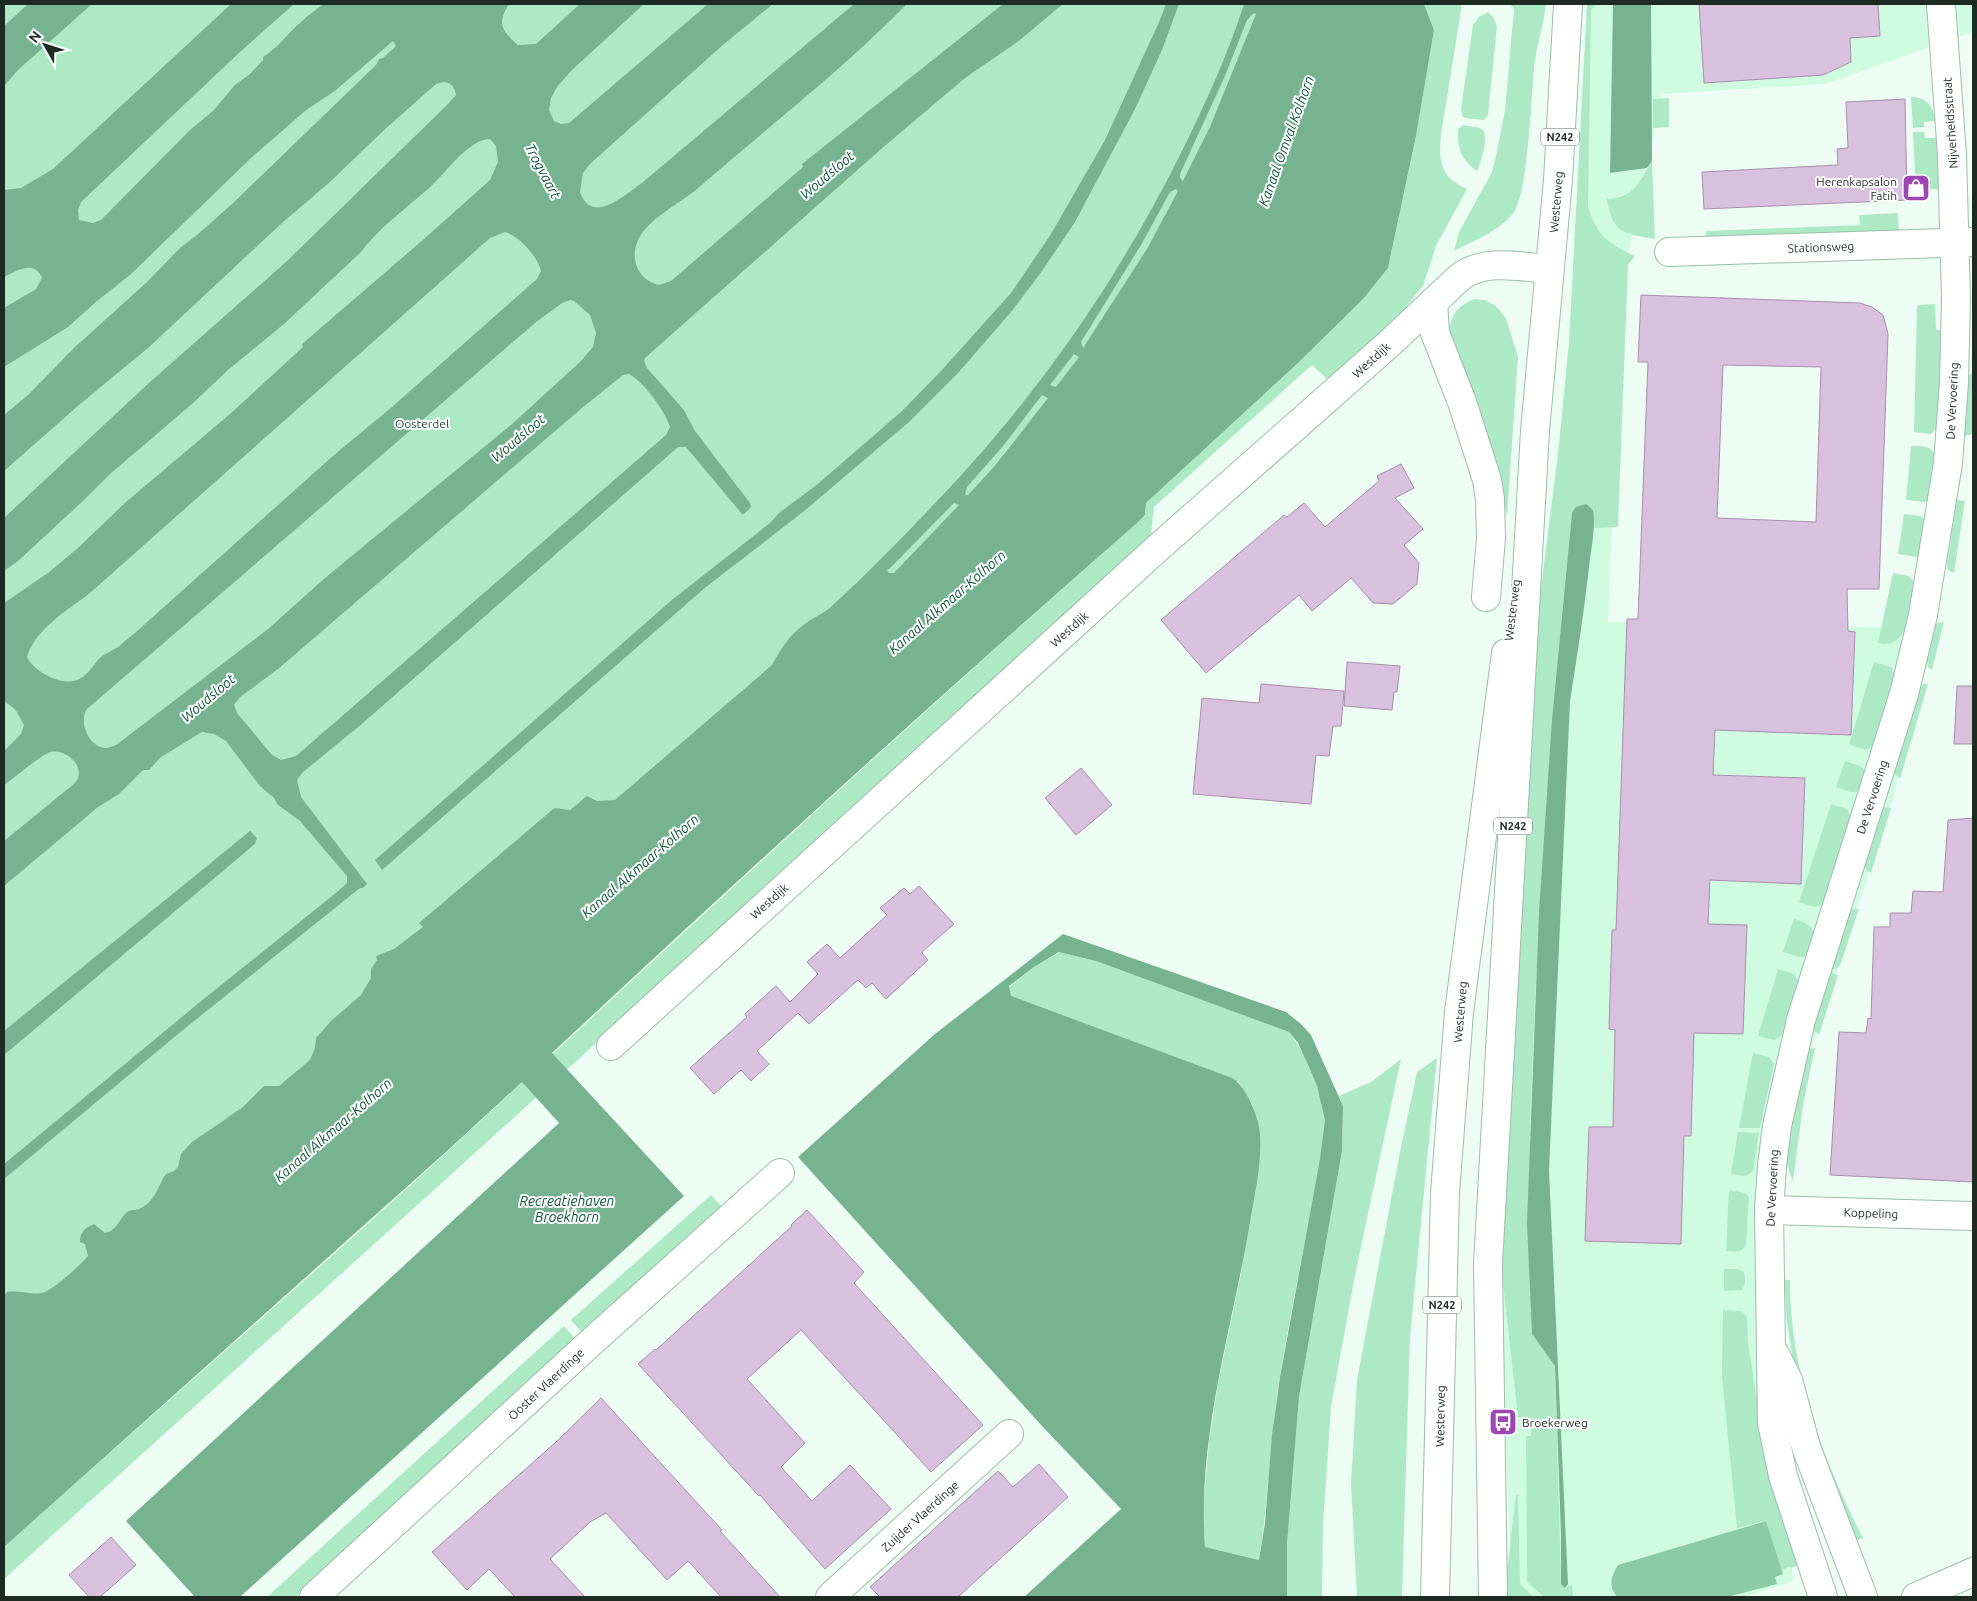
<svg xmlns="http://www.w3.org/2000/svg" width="1977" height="1601" font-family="Ubuntu,sans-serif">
	<rect width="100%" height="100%" fill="#eefdf4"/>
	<!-- built -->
	<polygon fill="#cffce1" points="1589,4 1973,4 1973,32 1826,84 1662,94 1622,284 1608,622 1916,628 1896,788 1762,1200 1793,1581 1745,1597 1512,1597 1496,1196 1560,540"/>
	<!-- green -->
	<g fill="#aee9c5">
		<polygon points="4,4 1267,4 1226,108 1107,329 900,579 4,1330"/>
		<path d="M 1424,4 L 1462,4 L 1441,135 C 1438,161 1441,178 1467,189 L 1436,246 L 1423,286 L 1381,338 L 1328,380 L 1312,365 L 1154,507 L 1150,542 L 4,1579 L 4,1547 C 152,1414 303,1284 450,1149 C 677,939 903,728 1136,524 L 1145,515 L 1146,503 L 1298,363 L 1364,298 L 1388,268 L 1416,136 L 1434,30 Z"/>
		<path d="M 1510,4 L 1546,4 C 1544,23 1538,41 1535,60 C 1531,90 1529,196 1512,215 C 1497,232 1473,241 1454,251 L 1459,232 L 1492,172 L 1496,156 L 1505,110 L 1514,9 Z"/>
		<path d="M 1587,4 L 1596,4 L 1591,10 L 1588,207 C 1598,236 1607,243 1635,256 L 1628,265 L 1618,527 L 1593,528 L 1593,510 L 1572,513 L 1552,719 L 1535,1001 L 1530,1126 L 1532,1334 L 1555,1365 L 1561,1584 L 1567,1587 L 1572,1585 L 1573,1597 L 1544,1597 L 1527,1582 L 1526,1436 L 1531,1436 L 1531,1418 L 1518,1417 L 1502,1274 L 1505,1053 L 1539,604 L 1559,445 L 1569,342 Z"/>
		<polygon points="1488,12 1494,18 1497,27 1488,115 1484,120 1465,118 1462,116 1461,109 1473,25 1479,17"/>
		<path d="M 1911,97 C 1927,97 1934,107 1935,121 L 1924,122 L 1924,127 L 1913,128 Z"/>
		<polygon points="1669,98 1669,127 1653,128 1653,99"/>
		<path d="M 1463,125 C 1468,126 1479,126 1483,130 C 1489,138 1481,163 1477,171 C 1461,160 1457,147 1458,129 Z"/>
		<polygon points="1913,132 1924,132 1925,138 1936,138 1939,189 1916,190"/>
		<path d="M 1652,161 L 1655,239 C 1624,234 1612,233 1607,199 C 1636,197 1638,183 1652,161 Z"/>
		<polygon points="1898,213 1899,233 1706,241 1706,231 1860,225 1859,215"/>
		<path d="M 1474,299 L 1485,300 L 1495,305 L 1506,318 L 1518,357 L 1507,517 L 1501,484 L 1448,331 C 1454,313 1456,307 1474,299 Z"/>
		<polygon points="1935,304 1936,330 1941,330 1938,427 1931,434 1914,432 1917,305"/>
		<polygon points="1973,372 1973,434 1964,436 1967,377"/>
		<path d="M 1911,446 C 1922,446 1931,445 1935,455 L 1930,498 L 1925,502 L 1906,500 Z"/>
		<polygon points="1957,500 1965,501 1954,573 1948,570 1947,563"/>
		<polygon points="1904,514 1920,516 1925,520 1922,552 1917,557 1898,554"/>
		<path d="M 1893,573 L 1909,576 L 1915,583 C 1911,604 1910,651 1878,643 Z"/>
		<polygon points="1944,622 1932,670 1928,667 1926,661 1935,625 1937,623"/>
		<polygon points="1874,662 1891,667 1894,674 1874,746 1867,750 1849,745"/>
		<polygon points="1923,684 1928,684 1900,779 1895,774 1894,770 1918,689"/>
		<path d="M 1845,761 L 1860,766 L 1864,770 C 1865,777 1862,787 1856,792 L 1850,792 L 1836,787 Z"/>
		<path d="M 1831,804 L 1847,809 L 1851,818 L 1823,903 C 1817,910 1808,905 1799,902 Z"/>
		<polygon points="1885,807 1891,808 1871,873 1866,870 1864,863 1880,812"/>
		<polygon points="1852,909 1859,909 1840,966 1834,969 1831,968 1849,912"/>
		<path d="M 1794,919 C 1803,922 1811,923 1814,933 L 1807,952 L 1804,957 L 1798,957 L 1783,952 Z"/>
		<path d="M 1060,952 L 1096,961 L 1289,1032 C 1307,1056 1321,1089 1325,1118 C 1327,1135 1317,1175 1314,1193 C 1303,1254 1290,1315 1280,1376 C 1270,1437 1269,1499 1259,1560 L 1205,1547 L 1203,1510 L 1209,1441 L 1218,1383 L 1241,1274 L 1253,1106 L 1239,1082 L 1011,997 L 1009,987 L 1034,967 Z"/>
		<polygon points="1778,969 1794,974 1798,981 1782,1035 1774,1040 1758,1036"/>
		<polygon points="1829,972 1838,975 1819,1035 1812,1029"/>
		<polygon points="1815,1048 1803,1105 1793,1182 1787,1164 1787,1154 1805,1054 1809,1049"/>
		<polygon points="1753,1053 1769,1057 1774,1063 1760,1128 1739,1128"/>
		<polygon points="1437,1058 1410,1337 1402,1597 1357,1597 1351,1484 1357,1380 1400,1152 1417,1072"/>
		<polygon points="1401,1059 1355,1275 1331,1407 1323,1526 1322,1597 1287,1597 1287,1545 1299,1397 1342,1151 1343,1106 1339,1096 1371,1082"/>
		<polygon points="1738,1132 1759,1133 1753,1171 1746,1176 1731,1174"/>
		<path d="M 1729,1190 L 1745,1193 L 1749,1197 L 1746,1244 C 1743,1254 1734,1251 1726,1251 Z"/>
		<polygon points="711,1195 724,1209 584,1335 571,1320"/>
		<path d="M 1724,1269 L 1738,1269 L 1743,1271 C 1746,1276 1746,1284 1742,1290 L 1724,1291 Z"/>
		<path d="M 1784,1280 L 1790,1280 C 1790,1372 1822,1458 1863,1538 L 1851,1543 L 1794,1365 L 1787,1323 Z"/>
		<polygon points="1723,1310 1742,1311 1747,1317 1748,1342 1762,1435 1802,1564 1791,1568 1789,1567 1781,1570 1766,1521 1737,1528 1722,1377"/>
		<polygon points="564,1326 577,1341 296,1597 267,1597"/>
		<polygon points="1516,1495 1518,1495 1520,1584 1534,1597 1504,1597"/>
	</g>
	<!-- forest -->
	<path fill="#8cc9a5" d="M 1766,1521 L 1783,1574 L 1775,1577 L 1777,1584 L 1727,1597 L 1617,1597 C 1608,1587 1611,1576 1618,1565 Z"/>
	<!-- water -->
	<g fill="#77b390" fill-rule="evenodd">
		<polygon points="28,4 92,4 18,70 4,86 4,26"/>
		<path d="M 231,4 L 294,4 L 240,52 L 81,202 L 78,210 L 79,220 L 93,223 L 101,220 L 190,130 L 213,111 L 235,85 L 250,74 L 263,60 L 263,57 C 279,47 288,33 301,22 C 308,15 316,10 323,4 L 509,4 C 497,23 501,30 518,45 L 536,44 L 580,4 L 644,4 L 572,70 L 557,87 L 551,98 L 549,110 L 554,121 L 561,124 L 569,123 L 708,4 L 773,4 L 724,44 L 590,164 L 583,173 L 580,192 C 592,226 624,195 642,183 L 854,4 L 907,4 C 842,70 767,128 697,189 C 680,203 649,219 639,238 C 629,257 637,280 659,285 L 671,281 L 803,167 L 802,164 L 1003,4 L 1063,4 L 1020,40 L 965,78 L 880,150 L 645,358 L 644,361 L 647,368 L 684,410 L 695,431 L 750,503 L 751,507 L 744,514 L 742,514 L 686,447 L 678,447 L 363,723 L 303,772 L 297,780 L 301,797 L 367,884 L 363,888 L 360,888 L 178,1034 L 4,1179 L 4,1164 L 200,1002 L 337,892 L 347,883 L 347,876 L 300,821 L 278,805 L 274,798 L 260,786 L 226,741 L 214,734 L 202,732 L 161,757 L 149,770 L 143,770 L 119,794 L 98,807 L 4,886 L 4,841 L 75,783 C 89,766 62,746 48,753 C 33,761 17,776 4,785 L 4,751 L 21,734 L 24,725 L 15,709 L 4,701 L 4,603 L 48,573 L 79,547 L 126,502 L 230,414 L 303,347 L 302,344 L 424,239 L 490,180 L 498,162 L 496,146 L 490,139 C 484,139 477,142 472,146 C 455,157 443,176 428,189 C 404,210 379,228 360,253 L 284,324 L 228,370 L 192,404 L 110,474 L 84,500 L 18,561 L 4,571 L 4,518 L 150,382 L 287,261 L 447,105 L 456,95 C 454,83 447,80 436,84 L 383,131 L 330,182 L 282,223 L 148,348 L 79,405 L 4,471 L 4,415 L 29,394 L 74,348 L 147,282 L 180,248 L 197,235 L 232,204 L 376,65 L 379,59 L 383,58 L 396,46 L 393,41 L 336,90 L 305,111 L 250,159 L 130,275 L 97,301 L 68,327 L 4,367 L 4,308 L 36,289 L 42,278 C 34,259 17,271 4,277 L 4,190 L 21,188 L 53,169 ZM 505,232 C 519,236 538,257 541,271 L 537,279 L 392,407 L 334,455 L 136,632 C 130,637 124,642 118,647 C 112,651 104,654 99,659 C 92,667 87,676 77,680 C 60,686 35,672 27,657 C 35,629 68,610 90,593 L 490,238 ZM 570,300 L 574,301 L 590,315 L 596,333 L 593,347 L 580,362 L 512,424 L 325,578 L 268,629 L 116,745 C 112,746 109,748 104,748 C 89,746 78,722 87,709 L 535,323 L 562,303 ZM 629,374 C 644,382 665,411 670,427 L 666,435 L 296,756 L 281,760 L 272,755 L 237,713 L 234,705 L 240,697 L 278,669 L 582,408 L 623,375 Z"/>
		<polygon points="1166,4 1179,4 1162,50 1135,109 1075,222 1042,271 1011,312 958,373 909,422 803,512 706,587 382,870 375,860 673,599 770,523 779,513 819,483 902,411 941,371 1011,293 1051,234 1105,140 1159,22"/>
		<path d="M 1244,4 L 1424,4 L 1434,30 L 1416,136 L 1388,268 L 1364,298 L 1298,363 L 1146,503 L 1145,515 L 1136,524 C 938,697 744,874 552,1053 L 684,1196 L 240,1597 L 195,1597 L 126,1521 L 559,1123 L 522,1082 L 447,1151 L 4,1547 L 4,1296 L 7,1292 C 19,1290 34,1295 42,1293 C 54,1290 80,1265 88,1256 L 85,1244 L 80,1242 C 80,1232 85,1228 94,1224 L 105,1233 C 118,1230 118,1220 127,1212 C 131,1209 137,1211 141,1208 C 155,1201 158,1186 166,1174 L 174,1171 L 178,1167 L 181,1154 L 192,1142 L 243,1107 L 264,1086 L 279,1086 L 310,1060 L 315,1048 L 316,1038 L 331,1021 L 361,995 L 371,978 L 371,969 L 377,960 L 376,956 L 394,949 L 423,927 L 419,923 L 552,810 L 555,808 L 570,810 L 587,796 L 597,801 L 615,800 L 772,665 C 780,650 788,637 802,626 C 811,618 824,614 833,605 C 869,572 904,536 938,500 C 1039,394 1118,280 1183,149 C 1206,102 1228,54 1244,4 ZM 1254,13 L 1256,14 L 1210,127 L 1183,181 L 1180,178 L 1180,174 L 1225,76 L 1247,20 ZM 1176,189 L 1178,191 L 1147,249 L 1083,348 L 1081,342 L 1141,245 L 1170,192 ZM 1074,354 L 1079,357 L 1056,387 L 1050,385 ZM 1042,395 L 1048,398 C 1022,431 997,465 968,495 L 965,495 L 967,487 L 1003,446 ZM 954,503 L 959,505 L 894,573 L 889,573 L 887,570 L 889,569 Z"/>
		<polygon points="1613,4 1651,4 1652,161 1647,168 1610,173"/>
		<path d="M 1586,504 L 1593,510 C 1596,528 1591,549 1589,567 C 1584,612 1577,657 1570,701 L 1549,1171 L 1568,1584 L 1565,1588 L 1561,1584 L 1561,1535 L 1555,1366 L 1532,1334 L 1527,1223 L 1539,912 L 1552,719 L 1572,513 L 1576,507 Z"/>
		<polygon points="250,831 257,838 255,844 4,1055 4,1031"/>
		<path d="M 1063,934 L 1286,1012 L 1301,1024 L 1311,1035 L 1343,1106 L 1342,1151 L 1299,1397 L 1287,1545 L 1287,1597 L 1024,1597 L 1121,1509 L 1042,1426 L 798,1157 L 935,1034 ZM 1059,952 L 1096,961 L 1289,1032 L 1298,1043 L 1310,1069 L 1317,1086 L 1325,1120 L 1320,1159 L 1280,1377 L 1272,1435 L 1265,1523 L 1259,1560 L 1205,1547 C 1197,1439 1231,1333 1249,1228 C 1254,1197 1262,1165 1260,1134 C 1259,1118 1246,1085 1232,1078 L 1011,996 L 1009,986 L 1034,967 Z"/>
	</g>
	<!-- building -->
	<g fill="#d9c0de" stroke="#a68fab" fill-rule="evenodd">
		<polygon points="1699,4 1878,4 1880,36 1850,38 1851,62 1823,75 1704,83"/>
		<polygon points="1905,99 1907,200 1704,209 1702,172 1838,165 1837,149 1848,148 1846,102"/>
		<path d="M 1641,295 L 1860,303 L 1872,307 L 1883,315 L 1888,334 L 1879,589 L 1847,589 L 1848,631 L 1855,632 L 1851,735 L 1715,730 L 1713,775 L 1805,778 L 1801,884 L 1710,880 L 1708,924 L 1747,925 L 1743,1034 L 1694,1033 L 1691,1136 L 1684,1136 L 1681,1244 L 1585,1241 L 1589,1127 L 1613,1127 L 1615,1030 L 1609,1029 L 1612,930 L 1616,930 L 1627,619 L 1638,619 L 1648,362 L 1638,362 ZM 1723,365 L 1821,367 L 1816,522 L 1717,518 Z"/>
		<polygon points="1401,464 1414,488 1395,498 1423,529 1404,545 1419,563 1417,584 1393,604 1373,603 1351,578 1312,611 1299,595 1206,673 1161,620 1284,515 1287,517 1304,503 1325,527 1379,481 1377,476"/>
		<polygon points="1347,662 1400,666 1397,692 1394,692 1392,710 1344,706"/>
		<polygon points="1261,684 1344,691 1341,726 1333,726 1329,756 1316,755 1311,804 1193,794 1202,698 1259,703"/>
		<polygon points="1957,686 1973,686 1973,744 1954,744"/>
		<polygon points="1081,768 1112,805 1076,835 1045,798"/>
		<polygon points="1973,818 1973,1182 1830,1175 1839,1032 1866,1033 1868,1018 1871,1019 1874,927 1890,927 1890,913 1911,913 1913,891 1943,892 1948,820"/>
		<polygon points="919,886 954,924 923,951 922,953 928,960 886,999 872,983 866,988 858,980 809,1024 798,1013 757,1051 769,1064 751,1081 741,1070 714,1094 690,1068 747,1017 745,1014 776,986 790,1002 818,974 807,962 827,944 840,958 887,915 880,908 904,888 910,894"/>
		<polygon points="807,1210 864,1272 854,1283 983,1425 931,1472 801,1330 747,1379 805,1443 781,1467 812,1501 850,1465 891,1509 825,1569 773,1510 760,1495 759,1496 638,1364 655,1349 656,1350 747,1267 792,1226 791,1225"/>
		<polygon points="601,1398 722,1530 720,1531 780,1597 721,1597 688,1561 667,1580 606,1513 590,1522 550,1559 585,1597 515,1597 489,1569 467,1590 432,1552 556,1442"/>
		<polygon points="1039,1464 1068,1497 958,1597 880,1597 870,1587 998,1471 1013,1487"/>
		<polygon points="111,1537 136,1565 100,1597 89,1597 69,1575"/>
	</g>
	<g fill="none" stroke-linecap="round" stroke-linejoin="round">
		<defs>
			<g id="minor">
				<polyline points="1669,252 1973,242"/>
				<polyline points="1433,302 1435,333 1462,402 1487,480 1490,499 1491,538 1486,597"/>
				<path d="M 611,1046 L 1160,546 L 1390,343 L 1460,277 C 1486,258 1520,267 1550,269"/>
				<polyline points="1769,1210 1973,1216"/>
				<polyline points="1775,1354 1788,1380 1806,1447 1863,1597"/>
				<polyline points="314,1597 588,1345 780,1173"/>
				<polyline points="830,1597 1009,1434"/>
				<polyline points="1823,1597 1783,1476 1772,1423 1769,1210 1772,1166 1777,1126 1801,1020 1904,694 1923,615 1948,463 1954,382 1956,298 1952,155 1941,4"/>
			</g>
			<g id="major">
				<polyline points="1435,1597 1445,1193 1459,1012 1506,653"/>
				<polyline points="1493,1597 1488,1264 1535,431 1558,180 1568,4"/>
				<polyline points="1916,1597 1973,1572"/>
			</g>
		</defs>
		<!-- minor casing -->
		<use href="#minor" stroke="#9bbea8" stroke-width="30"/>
		<!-- major casing -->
		<use href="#major" stroke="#9bbea8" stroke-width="30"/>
		<!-- minor -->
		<use href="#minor" stroke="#fff" stroke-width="28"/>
		<!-- major -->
		<use href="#major" stroke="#fff" stroke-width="28"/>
	</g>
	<!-- icons -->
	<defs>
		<symbol id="shop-square" viewBox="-11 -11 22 22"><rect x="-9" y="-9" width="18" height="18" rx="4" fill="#9e47b3" stroke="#fff"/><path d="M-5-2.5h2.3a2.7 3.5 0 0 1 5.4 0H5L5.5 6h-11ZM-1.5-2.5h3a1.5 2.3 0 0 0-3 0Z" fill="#fff"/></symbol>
		<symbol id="bus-square" viewBox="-11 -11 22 22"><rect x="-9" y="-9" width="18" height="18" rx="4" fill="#9e47b3" stroke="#fff"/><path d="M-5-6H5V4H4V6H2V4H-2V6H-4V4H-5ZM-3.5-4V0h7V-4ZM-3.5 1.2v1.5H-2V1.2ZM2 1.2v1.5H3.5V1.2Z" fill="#fff"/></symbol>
	</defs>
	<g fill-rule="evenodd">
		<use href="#shop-square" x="1900" y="172" width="32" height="32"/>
		<use href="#bus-square" x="1487" y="1406" width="32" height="32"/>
	</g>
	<g text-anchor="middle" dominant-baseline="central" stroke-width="4" stroke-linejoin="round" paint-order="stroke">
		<!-- shield labels -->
		<g fill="#fff" stroke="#616b65" stroke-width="1">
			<rect x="1541" y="128.5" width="38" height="17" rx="4"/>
			<rect x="1494" y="817.5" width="38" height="17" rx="4"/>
			<rect x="1423" y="1296.5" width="38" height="17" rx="4"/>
		</g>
		<g font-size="11" font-weight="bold" fill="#1d2b23">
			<text x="1560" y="137">N242</text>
			<text x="1513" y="826">N242</text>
			<text x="1442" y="1305">N242</text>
		</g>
		<!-- street labels -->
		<g font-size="12" fill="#1d2b23" stroke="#fff">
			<text transform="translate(1950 123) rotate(-94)">Nijverheidsstraat</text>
			<text transform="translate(1556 202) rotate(-85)">Westerweg</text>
			<text transform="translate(1821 247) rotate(-2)">Stationsweg</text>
			<text transform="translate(1371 360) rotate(-42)">Westdijk</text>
			<text transform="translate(1952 401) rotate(-87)">De Vervoering</text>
			<text transform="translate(1512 610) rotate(-83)">Westerweg</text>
			<text transform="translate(1069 629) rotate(-42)">Westdijk</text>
			<text transform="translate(1872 797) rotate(-72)">De Vervoering</text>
			<text transform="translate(769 901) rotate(-42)">Westdijk</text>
			<text transform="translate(1460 1012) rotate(-85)">Westerweg</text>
			<text transform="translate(1772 1188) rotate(-87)">De Vervoering</text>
			<text transform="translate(1871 1213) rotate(2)">Koppeling</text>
			<text transform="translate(546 1384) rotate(-43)">Ooster Vlaerdinge</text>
			<text transform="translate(1440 1416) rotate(-89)">Westerweg</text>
			<text transform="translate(920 1516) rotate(-42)">Zuijder Vlaerdinge</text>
		</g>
		<!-- poi labels -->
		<g font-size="12" fill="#1d2b23" stroke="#fff" text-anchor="end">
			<text x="1897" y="181">Herenkapsalon<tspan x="1897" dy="14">Fatih</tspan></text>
			<text x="1522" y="1422" text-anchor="start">Broekerweg</text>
		</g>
		<!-- park labels -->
		<g font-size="12" fill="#1c4b33" stroke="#fff">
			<text x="422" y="423">Oosterdel</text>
		</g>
		<!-- water labels -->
		<g font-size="14" font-style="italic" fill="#095634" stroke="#fff">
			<text transform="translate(1286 141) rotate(-70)">Kanaal Omval Kolhorn</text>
			<text transform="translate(543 171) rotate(62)">Trogvaart</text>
			<text transform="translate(827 175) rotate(-40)">Woudsloot</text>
			<text transform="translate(518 438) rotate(-40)">Woudsloot</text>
			<text transform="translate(947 602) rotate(-41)">Kanaal Alkmaar-Kolhorn</text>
			<text transform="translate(208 698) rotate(-40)">Woudsloot</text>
			<text transform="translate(640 866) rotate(-41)">Kanaal Alkmaar-Kolhorn</text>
			<text transform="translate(333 1130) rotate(-41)">Kanaal Alkmaar-Kolhorn</text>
			<text x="567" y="1201">Recreatiehaven<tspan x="567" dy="16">Broekhorn</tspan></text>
		</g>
	</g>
	<!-- border -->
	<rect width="1977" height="1601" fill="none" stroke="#1d2b23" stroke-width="10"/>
	<!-- north arrow -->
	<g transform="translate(45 45) rotate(309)" stroke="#ffffff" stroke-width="4" paint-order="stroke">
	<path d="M0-4L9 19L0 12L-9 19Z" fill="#1d2b23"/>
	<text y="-8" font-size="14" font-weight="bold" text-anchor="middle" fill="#1d2b23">N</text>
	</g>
</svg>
